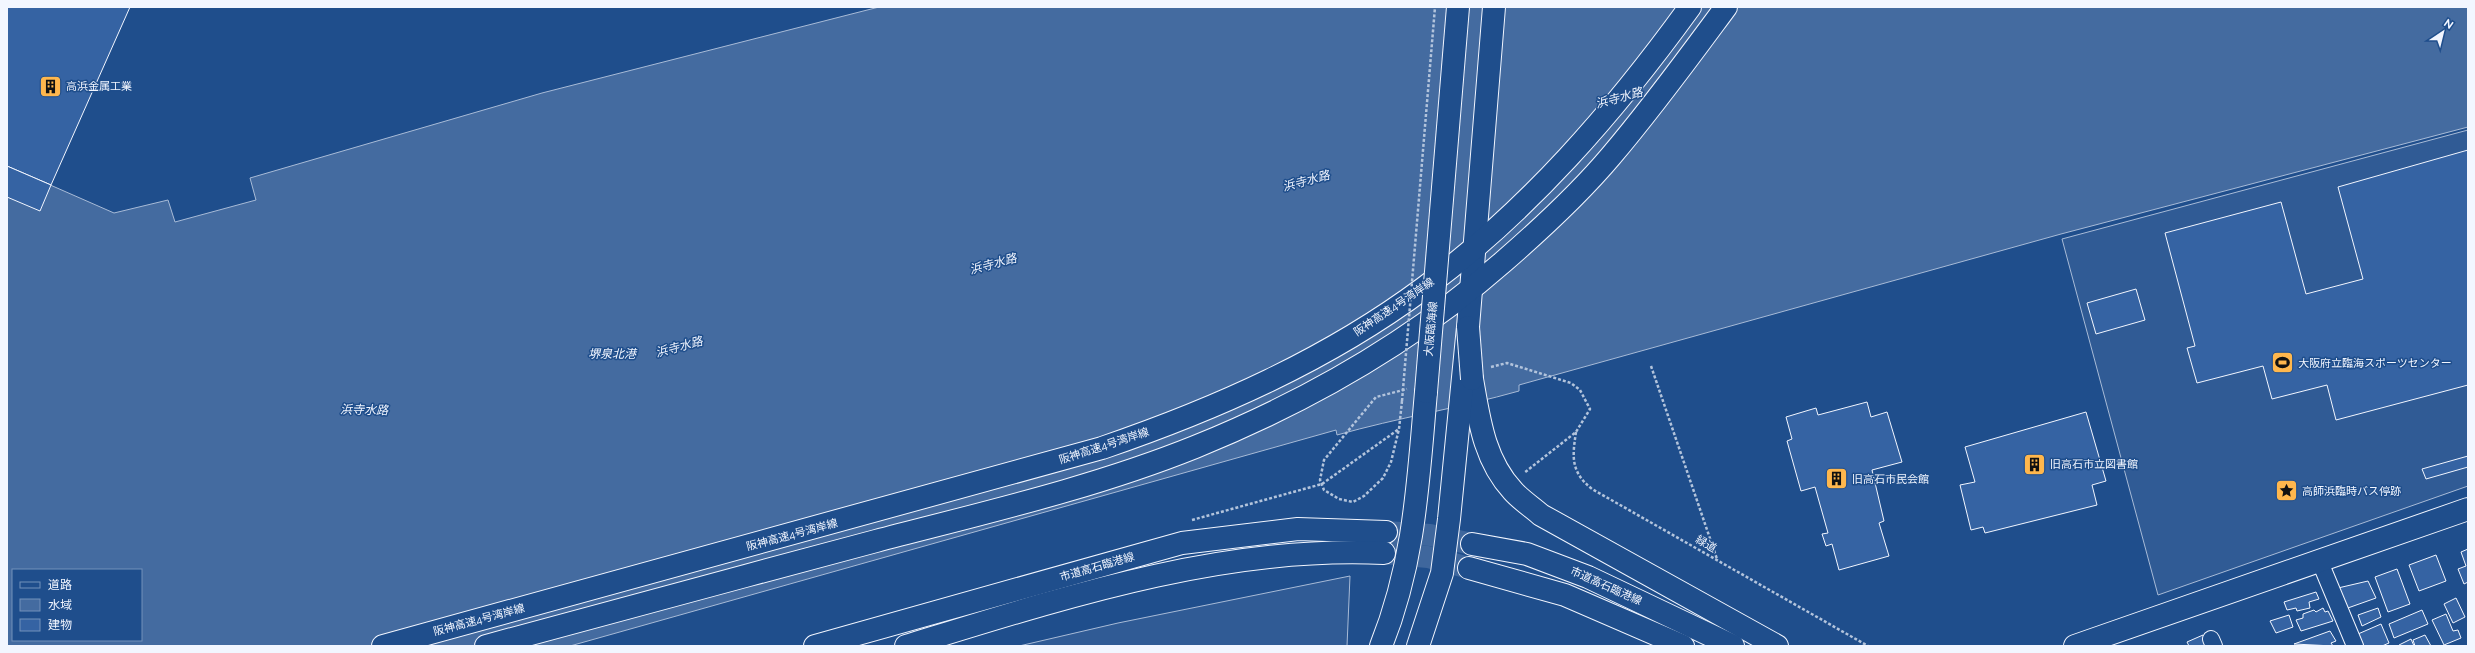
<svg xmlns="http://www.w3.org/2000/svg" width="2475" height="653" font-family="Raleway,'Noto Sans JP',sans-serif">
	<rect width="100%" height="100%" fill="#1f4e8c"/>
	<!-- built -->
	<g fill="#305b95" stroke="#a8bbd7">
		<polygon points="2468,130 2468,486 2158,595 2062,239"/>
		<polygon points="1350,576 1347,646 1019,646 1118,623"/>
	</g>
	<!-- water -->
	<path fill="#446ba0" stroke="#a8bbd7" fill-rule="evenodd" d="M 879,7 L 2468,7 L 2468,127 L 2061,234 L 1519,385 L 1519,391 C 1459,408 1397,418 1337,435 L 1336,430 L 570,646 L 7,646 L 7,166 L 114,213 L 168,200 L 175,222 L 256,200 L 250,178 L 542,93 ZM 13,570 L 141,570 L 141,640 L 13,640 Z"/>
	<!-- building -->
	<g fill="#3563a3" stroke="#f2f6ff">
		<polygon points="7,7 130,7 51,185 7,166"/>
		<polygon points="2468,150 2468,385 2336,420 2327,385 2272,399 2263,366 2197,383 2187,348 2195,346 2165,233 2281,202 2306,294 2363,279 2338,187"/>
		<polygon points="7,166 51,185 40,211 7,197"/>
		<polygon points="2136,289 2145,320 2096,334 2087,303"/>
		<polygon points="1867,402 1871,417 1887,412 1902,462 1872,470 1884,521 1879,523 1889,556 1839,570 1832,544 1826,546 1822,534 1828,533 1815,487 1801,491 1787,441 1792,439 1786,417 1816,408 1818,415"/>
		<polygon points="2086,412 2106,481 2092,485 2097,505 1985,533 1983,527 1971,530 1960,485 1975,482 1965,447"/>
		<polygon points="2468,456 2468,467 2426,479 2422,469"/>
		<polygon points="2468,549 2468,582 2464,584 2458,569 2466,566 2461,552"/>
		<polygon points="2436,555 2446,581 2419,591 2409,565"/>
		<polygon points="2397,569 2410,604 2388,612 2375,577"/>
		<polygon points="2368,581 2376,598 2345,609 2338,588"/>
		<polygon points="2316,592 2319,599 2309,602 2310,608 2297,611 2296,608 2287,610 2284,602"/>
		<polygon points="2456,598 2465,617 2453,623 2444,604"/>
		<polygon points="2323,608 2325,612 2328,611 2333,621 2301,631 2296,620 2303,618 2303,614 2314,610 2316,612"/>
		<polygon points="2378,608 2381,617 2362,626 2358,615"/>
		<polygon points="2422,610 2428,624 2394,638 2389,624"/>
		<polygon points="2446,614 2453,631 2458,630 2461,638 2444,645 2432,620"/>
		<polygon points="2289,615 2293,627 2276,633 2270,621"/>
		<polygon points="2381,624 2389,643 2382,646 2364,646 2358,634"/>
		<polygon points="2330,631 2336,641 2331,643 2333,646 2294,644"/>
		<polygon points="2203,635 2208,646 2189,646 2187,642"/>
		<polygon points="2425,635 2431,646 2415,646 2413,640"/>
		<polygon points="2411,639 2414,646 2400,646 2399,645"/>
	</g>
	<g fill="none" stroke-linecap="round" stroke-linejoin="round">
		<!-- secondary-tunnel -->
		<g stroke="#3f679d" stroke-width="22" stroke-dasharray="22 11" stroke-linecap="butt">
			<polyline points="1386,532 1430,535 1472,544"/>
			<polyline points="1384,553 1428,557 1469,568"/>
		</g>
		<defs>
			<g id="street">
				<polyline points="2320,562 2355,646"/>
				<polyline points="2211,639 2214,646"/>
			</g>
			<g id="secondary">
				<path d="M 1472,379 C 1479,419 1484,460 1513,491 C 1521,500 1532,507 1541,515 L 1777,646"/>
				<polyline points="1472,544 1527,554 1588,577 1733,646"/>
				<polyline points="1469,568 1565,595 1683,646"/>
				<polyline points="815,646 1182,543 1298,529 1386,532"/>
				<path d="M 906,646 C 1059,599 1222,545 1384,553"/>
				<polyline points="2075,646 2468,509"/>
			</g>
			<g id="primary">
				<path d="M 1381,646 C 1415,561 1418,482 1426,392"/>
				<polyline points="1418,646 1442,573 1449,519 1468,327 1494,7"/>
			</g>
			<g id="highway">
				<path d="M 383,646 L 1102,448 C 1216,409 1327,360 1424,288 C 1529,210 1614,112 1690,7"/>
				<path d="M 486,646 C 616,610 746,576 876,541 C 983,513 1093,488 1195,447 C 1306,402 1413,341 1503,262 C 1541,229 1579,194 1611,156 C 1652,108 1689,57 1726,7"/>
			</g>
		</defs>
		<!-- street casing -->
		<use href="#street" stroke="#f2f6ff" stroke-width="18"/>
		<!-- secondary casing -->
		<use href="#secondary" stroke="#f2f6ff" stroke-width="24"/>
		<!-- primary casing -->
		<use href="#primary" stroke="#f2f6ff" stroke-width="24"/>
		<!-- highway casing -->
		<use href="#highway" stroke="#f2f6ff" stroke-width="24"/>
		<!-- path -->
		<g stroke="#b3c4dc" stroke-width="2.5" stroke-dasharray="3 2" stroke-linecap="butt">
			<polyline points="1651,366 1717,559"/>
			<polyline points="1491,367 1507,363 1571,383 1580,390 1590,409 1576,432 1524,473"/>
			<polyline points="1402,401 1399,429 1391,462 1383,478 1364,496 1353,502 1339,499 1324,490 1320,480 1324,460 1376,397 1407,389"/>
			<path d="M 1576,432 C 1572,458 1571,472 1592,489 L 1868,646"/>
			<polyline points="1192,520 1322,484 1399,429"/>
		</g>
		<!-- street -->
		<use href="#street" stroke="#1f4e8c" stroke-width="16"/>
		<!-- secondary -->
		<use href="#secondary" stroke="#1f4e8c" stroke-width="22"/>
		<!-- primary -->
		<use href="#primary" stroke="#1f4e8c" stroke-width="22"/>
		<!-- highway -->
		<use href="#highway" stroke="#1f4e8c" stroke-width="22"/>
		<defs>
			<polyline id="secondary-bridge" points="1468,327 1472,379"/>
			<polyline id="primary-bridge" points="1426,392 1458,7"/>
		</defs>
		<!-- secondary-bridge casing -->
		<use href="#secondary-bridge" stroke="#f2f6ff" stroke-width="24" stroke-linecap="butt"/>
		<!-- primary-bridge casing -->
		<use href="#primary-bridge" stroke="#f2f6ff" stroke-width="24" stroke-linecap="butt"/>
		<!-- path-bridge -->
		<polyline stroke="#b3c4dc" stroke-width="2.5" stroke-dasharray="3 2" stroke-linecap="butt" points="1402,401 1435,7"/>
		<!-- secondary-bridge -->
		<use href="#secondary-bridge" stroke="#1f4e8c" stroke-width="22"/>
		<!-- primary-bridge -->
		<use href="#primary-bridge" stroke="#1f4e8c" stroke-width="22"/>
	</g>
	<!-- icons -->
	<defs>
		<symbol id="building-square" viewBox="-11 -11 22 22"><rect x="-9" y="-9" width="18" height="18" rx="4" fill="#ffb74d" stroke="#1f4e8c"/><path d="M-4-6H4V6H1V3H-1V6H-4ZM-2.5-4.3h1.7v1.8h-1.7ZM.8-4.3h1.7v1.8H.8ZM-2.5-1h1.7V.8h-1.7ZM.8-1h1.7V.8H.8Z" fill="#111"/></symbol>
		<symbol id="stadium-square" viewBox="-11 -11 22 22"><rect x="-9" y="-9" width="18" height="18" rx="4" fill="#ffb74d" stroke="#1f4e8c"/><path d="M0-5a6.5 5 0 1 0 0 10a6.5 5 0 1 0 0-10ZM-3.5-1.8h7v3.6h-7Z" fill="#111"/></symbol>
		<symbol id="sight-square" viewBox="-11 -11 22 22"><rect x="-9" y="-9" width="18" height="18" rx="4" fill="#ffb74d" stroke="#1f4e8c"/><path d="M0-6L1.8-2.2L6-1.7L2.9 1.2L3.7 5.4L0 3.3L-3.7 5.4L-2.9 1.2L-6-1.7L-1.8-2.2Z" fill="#111"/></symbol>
	</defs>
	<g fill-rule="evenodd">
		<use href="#building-square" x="38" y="74" width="25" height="25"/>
		<use href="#stadium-square" x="2270" y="350" width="25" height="25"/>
		<use href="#building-square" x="2022" y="452" width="25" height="25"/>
		<use href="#building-square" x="1824" y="466" width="25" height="25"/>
		<use href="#sight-square" x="2274" y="478" width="25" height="25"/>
	</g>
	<g text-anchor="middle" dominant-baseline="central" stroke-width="3" stroke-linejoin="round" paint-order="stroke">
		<!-- poi labels -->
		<g font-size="11" fill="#f2f6ff" stroke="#1f4e8c" text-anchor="start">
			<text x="66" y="86">高浜金属工業</text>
			<text x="2298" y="363">大阪府立臨海スポーツセンター</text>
			<text x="2050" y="464">旧高石市立図書館</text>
			<text x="1852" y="479">旧高石市民会館</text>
			<text x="2302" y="491">高師浜臨時バス停跡</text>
		</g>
		<!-- street labels -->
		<g font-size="11" fill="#f2f6ff" stroke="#1f4e8c">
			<text transform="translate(1394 307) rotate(-34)">阪神高速4号湾岸線</text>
			<text transform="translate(1431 329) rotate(-85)">大阪臨海線</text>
			<text transform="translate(1104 446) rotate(-18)">阪神高速4号湾岸線</text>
			<text transform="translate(792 535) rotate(-15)">阪神高速4号湾岸線</text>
			<text transform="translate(1706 544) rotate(30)">緑道</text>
			<text transform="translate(1097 567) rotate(-16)">市道高石臨港線</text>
			<text transform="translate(1606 586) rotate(24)">市道高石臨港線</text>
			<text transform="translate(479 620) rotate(-15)">阪神高速4号湾岸線</text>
		</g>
		<!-- water labels -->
		<g font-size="12" font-style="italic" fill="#f2f6ff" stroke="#1f4e8c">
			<text transform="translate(1619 98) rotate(-15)">浜寺水路</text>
			<text transform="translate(1306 181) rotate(-15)">浜寺水路</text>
			<text transform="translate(993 264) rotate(-15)">浜寺水路</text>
			<text transform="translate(679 347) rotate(-15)">浜寺水路</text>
			<text x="612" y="354">堺泉北港</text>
			<text transform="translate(364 410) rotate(1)">浜寺水路</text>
		</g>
	</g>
	<!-- border -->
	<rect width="2475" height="653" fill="none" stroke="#f2f6ff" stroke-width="16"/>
	<!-- legend -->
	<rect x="12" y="569" width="130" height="72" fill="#1f4e8c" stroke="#7391ba"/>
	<rect x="20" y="582" width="20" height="6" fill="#1f4e8c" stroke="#7391ba"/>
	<text x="48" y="589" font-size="12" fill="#f2f6ff">道路</text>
	<rect x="20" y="599" width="20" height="12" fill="#446ba0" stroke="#7391ba"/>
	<text x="48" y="609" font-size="12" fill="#f2f6ff">水域</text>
	<rect x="20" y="619" width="20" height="12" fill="#3563a3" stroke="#7391ba"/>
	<text x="48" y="629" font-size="12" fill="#f2f6ff">建物</text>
	<!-- north arrow -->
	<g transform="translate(2443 32) rotate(35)" stroke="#1f4e8c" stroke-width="3" paint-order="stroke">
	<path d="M0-3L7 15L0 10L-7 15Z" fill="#f2f6ff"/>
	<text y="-6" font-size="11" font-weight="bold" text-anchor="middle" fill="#f2f6ff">N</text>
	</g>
</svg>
